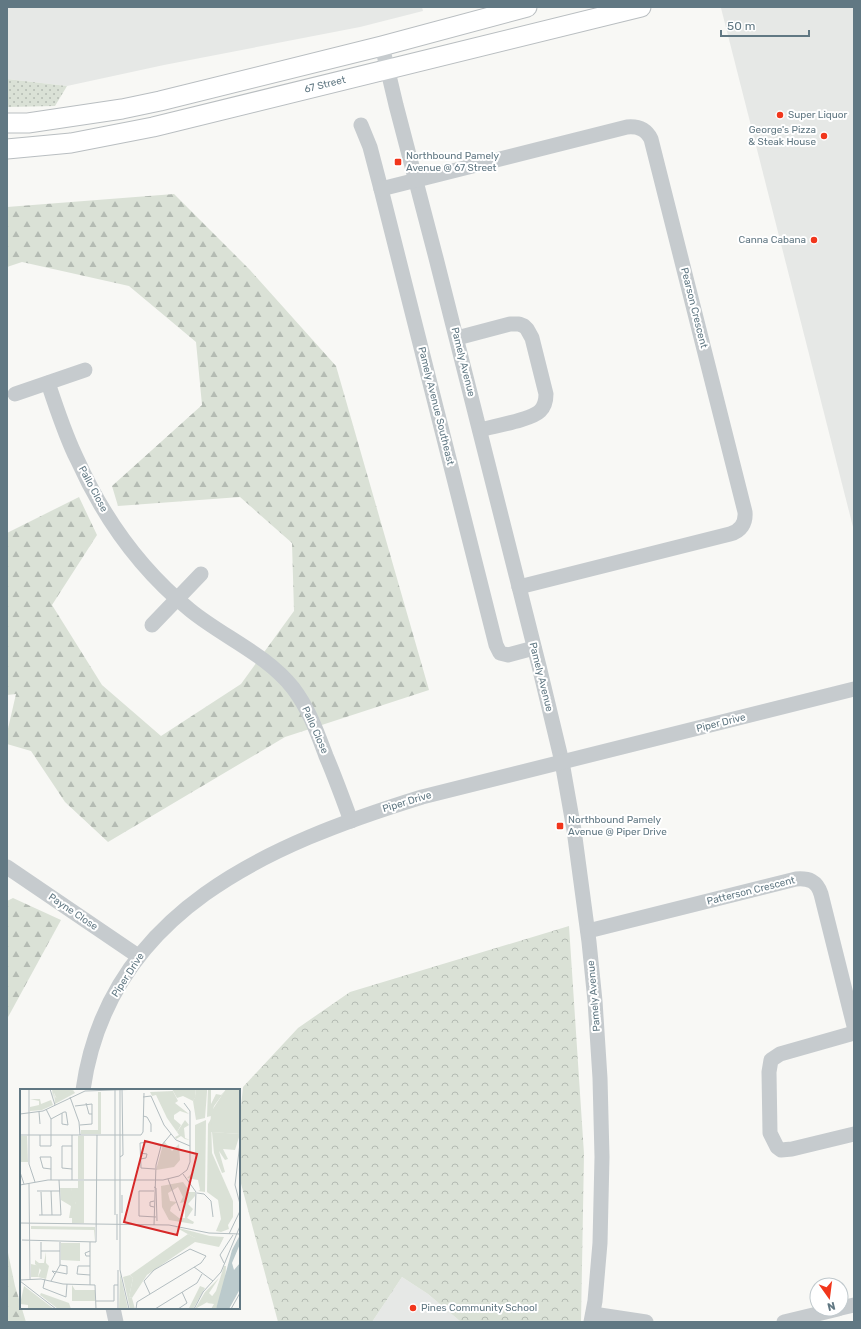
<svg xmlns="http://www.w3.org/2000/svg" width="861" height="1329" font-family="Rubik,sans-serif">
	<defs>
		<pattern id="grass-dots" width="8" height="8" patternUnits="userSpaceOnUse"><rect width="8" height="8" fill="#dae1d6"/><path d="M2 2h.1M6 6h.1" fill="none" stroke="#b4bbb3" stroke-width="1.8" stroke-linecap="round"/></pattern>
		<pattern id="forest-firs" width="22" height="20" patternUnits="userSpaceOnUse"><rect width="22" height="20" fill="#dae1d6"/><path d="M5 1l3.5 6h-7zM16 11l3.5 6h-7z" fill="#b4bbb3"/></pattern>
		<pattern id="park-crowns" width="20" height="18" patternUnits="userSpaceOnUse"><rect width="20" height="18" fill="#dae1d6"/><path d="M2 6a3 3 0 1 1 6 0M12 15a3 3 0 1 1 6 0" fill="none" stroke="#b4bbb3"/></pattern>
	</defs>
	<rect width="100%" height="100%" fill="#f8f8f5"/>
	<!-- built -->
	<g fill="#e6e8e6">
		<polygon points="7,7 422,7 423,11 360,27 164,65 67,86 7,79"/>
		<polygon points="724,7 854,7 854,531 721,8"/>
		<polygon points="402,1277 428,1294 461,1322 372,1322"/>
	</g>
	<!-- grass -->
	<polygon fill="url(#grass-dots)" points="7,79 67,86 55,106 7,107"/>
	<!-- forest -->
	<g fill="url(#forest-firs)">
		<polygon points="174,194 250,270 336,366 429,690 285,737 108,842 65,802 31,751 7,744 7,733 16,694 7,695 7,533 79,497 97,535 52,605 102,685 161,736 241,684 294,611 292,543 240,497 118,506 112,486 202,405 196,342 129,286 22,262 7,267 7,207"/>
		<polygon points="13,898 61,920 7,1019 7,901"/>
		<polygon points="7,1248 15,1286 26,1322 7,1322"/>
	</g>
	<!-- park -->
	<polygon fill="url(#park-crowns)" points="569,926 584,1154 581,1322 461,1322 428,1294 402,1277 372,1322 278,1322 239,1176 239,1126 243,1087 298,1028 350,992"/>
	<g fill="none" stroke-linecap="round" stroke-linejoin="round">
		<defs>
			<g id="major">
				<polyline points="7,123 28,123 122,109 160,101 382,46 527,7"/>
				<path id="s1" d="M 7,149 L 71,143 L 153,127 L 641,7"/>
			</g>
		</defs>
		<!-- major casing -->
		<use href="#major" stroke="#b9bec1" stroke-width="21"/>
		<!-- minor -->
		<g stroke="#c6cbce" stroke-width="15">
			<polyline points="382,46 396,105 436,258 539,666 562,762 574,830 589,942 595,1001 600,1078 602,1157 600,1243 595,1301 591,1322"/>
			<polyline points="361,125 370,147 381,189 496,645 500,653 508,655 534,648"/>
			<path d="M 381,189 L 627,127 C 638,126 646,129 651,139 L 745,512 C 746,523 741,531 730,534 L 519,587"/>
			<path d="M 457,338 L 510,324 L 519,324 L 524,326 L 527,329 L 532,338 L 546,394 C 546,400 545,406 540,411 C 531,420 494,426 480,430"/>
			<path d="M 48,383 C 57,409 65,435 77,459 C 103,517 141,570 190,610 C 223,637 266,654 293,688 C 309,709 317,732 326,756 C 335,777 343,799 351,821"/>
			<polyline points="15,394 85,370"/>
			<polyline points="152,625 201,574"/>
			<polyline points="7,867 138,956"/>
			<path d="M 588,931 L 796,879 C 809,878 817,881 821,894 L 854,1026"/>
			<polyline points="854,1033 780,1054 771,1060 769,1072 770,1133 777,1147 781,1150 792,1149 854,1134"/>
			<path d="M 83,1090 C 108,911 270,844 422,797 L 854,689"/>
			<polyline points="113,1308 116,1322"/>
			<polyline points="841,1308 854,1305"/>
			<polyline points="593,1314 646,1322"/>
			<polyline points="784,1322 838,1309"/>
		</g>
		<!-- major -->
		<use href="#major" stroke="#fff" stroke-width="19"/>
	</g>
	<!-- markers -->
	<g fill="#f1361c" stroke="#fff" stroke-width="1.5">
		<circle cx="780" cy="115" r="4"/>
		<circle cx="824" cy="136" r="4"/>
		<rect x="394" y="158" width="8" height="8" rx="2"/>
		<circle cx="814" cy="240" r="4"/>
		<rect x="556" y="822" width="8" height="8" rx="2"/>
		<circle cx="413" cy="1308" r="4"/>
	</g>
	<g text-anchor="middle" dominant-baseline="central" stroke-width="4" stroke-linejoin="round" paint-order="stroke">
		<!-- street labels -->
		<g font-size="10" fill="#617883" stroke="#fff">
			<text stroke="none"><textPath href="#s1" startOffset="325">67 Street</textPath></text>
			<text transform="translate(694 308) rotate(76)">Pearson Crescent</text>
			<text transform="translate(463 362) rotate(76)">Pamely Avenue</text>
			<text transform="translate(436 406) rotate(76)">Pamely Avenue Southeast</text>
			<text transform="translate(93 489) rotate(62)">Pallo Close</text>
			<text transform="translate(541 677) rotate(76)">Pamely Avenue</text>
			<text transform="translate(721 723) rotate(-14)">Piper Drive</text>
			<text transform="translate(315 730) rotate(66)">Pallo Close</text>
			<text transform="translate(407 802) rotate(-17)">Piper Drive</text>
			<text transform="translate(751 891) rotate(-14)">Patterson Crescent</text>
			<text transform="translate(73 912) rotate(34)">Payne Close</text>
			<text transform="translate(128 975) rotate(-57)">Piper Drive</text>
			<text transform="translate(594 996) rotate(-95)">Pamely Avenue</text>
		</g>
		<!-- poi labels -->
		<g font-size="10" fill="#617883" stroke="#fff" text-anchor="start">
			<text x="788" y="115">Super Liquor</text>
			<text x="816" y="130" text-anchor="end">George's Pizza<tspan x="816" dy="12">&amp; Steak House</tspan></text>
			<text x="406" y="156">Northbound Pamely<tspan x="406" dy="12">Avenue @ 67 Street</tspan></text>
			<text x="806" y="240" text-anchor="end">Canna Cabana</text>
			<text x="568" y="820">Northbound Pamely<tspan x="568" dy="12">Avenue @ Piper Drive</tspan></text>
			<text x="421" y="1308">Pines Community School</text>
		</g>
	</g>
	<!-- overview -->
	<g transform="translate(20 1089)">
		<rect width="220" height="220" fill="#f8f8f5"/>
		<path d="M 152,0 L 175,0 L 176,7 L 173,12 L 163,7 L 157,9 ZM 206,0 L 220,0 L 220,45 L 190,43 L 191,23 ZM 78,3 L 81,3 L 81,45 L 61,45 L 61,41 L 78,41 ZM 165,31 L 169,36 L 164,39 L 165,49 L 170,51 L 165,50 L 161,47 L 156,50 L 155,48 L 159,46 L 157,43 ZM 11,137 L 75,138 L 75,152 L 74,141 L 11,140 ZM 155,138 L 190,147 L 204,148 L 199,158 L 175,153 L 175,149 ZM 26,163 L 26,174 L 29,177 L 26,190 L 18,188 L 21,181 L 15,175 L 15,171 L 19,174 L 24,174 ZM 100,184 L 108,220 L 99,220 ZM 110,186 L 113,189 L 109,208 L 112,209 L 115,220 L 110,220 L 103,188 ZM 199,189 L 189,204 L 193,208 L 191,211 L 175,220 L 185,203 Z" fill="#dae1d6"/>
		<path d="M 175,0 L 187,0 L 187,3 L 185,29 L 176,31 L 173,12 L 176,6 ZM 188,0 L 191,0 L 191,15 L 196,5 L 201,6 L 205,2 L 194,17 L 191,27 L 187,28 ZM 53,1 L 55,4 L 35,15 L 34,4 L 36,9 ZM 153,2 L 158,12 L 155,14 L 169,25 L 160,22 L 154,26 L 154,30 L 161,36 L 157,43 L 147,29 L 136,6 L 132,7 L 130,3 ZM 10,10 L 20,10 L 21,15 L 31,11 L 33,16 L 22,21 L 10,22 L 10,18 L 19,16 L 19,12 ZM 191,30 L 192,64 L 213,112 L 213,128 L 208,136 L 209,140 L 201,143 L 196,142 L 201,130 L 198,111 L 187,103 L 188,35 ZM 186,31 L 185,103 L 178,102 L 180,101 L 178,91 L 167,89 L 174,82 L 175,73 L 175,36 ZM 192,43 L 220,45 L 215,61 L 203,60 L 208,70 L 205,71 L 199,62 L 205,83 L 202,84 L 194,64 ZM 163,93 L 168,100 L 167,103 L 175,103 L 175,107 L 168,115 L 173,120 L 167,129 L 174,133 L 173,135 L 149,131 L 142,118 L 141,97 ZM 158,98 L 163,108 L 160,114 L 165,113 L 165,129 L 159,129 L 150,122 L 151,118 L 157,113 L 150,112 L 148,104 ZM 40,99 L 51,99 L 56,115 L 64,115 L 64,134 L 52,134 L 52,129 L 49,129 L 51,117 L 41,111 ZM 168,145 L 175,149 L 175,153 L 127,186 L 112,209 L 109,208 L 113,189 L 110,186 ZM 11,175 L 20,177 L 18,188 L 11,188 ZM 204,177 L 206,177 L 205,195 L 196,220 L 191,220 L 194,215 L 187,214 L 196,202 ZM 4,197 L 34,220 L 8,220 L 8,216 L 0,215 ZM 180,197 L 185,199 L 173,220 L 169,219 ZM 21,204 L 49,214 L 51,220 L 38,220 L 20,206 Z" fill="#dae1d6" fill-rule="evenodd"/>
		<path d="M 32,0 L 53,0 L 53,1 L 37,10 L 34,4 L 33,10 ZM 0,47 L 7,47 L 8,73 L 0,73 ZM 58,47 L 64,47 L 64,90 L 58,90 ZM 144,52 L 152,62 L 159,55 L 160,71 L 154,78 L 136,81 ZM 58,92 L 64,92 L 64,115 L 56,115 L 52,107 L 51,99 L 58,99 ZM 41,154 L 60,154 L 60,172 L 41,171 ZM 52,196 L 55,201 L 75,201 L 75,212 L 52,212 Z" fill="#dae1d6"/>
		<path d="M 220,146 L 220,155 L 212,174 L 214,181 L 220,174 L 220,200 L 209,220 L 196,220 L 212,161 Z" fill="#bbcacc"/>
		<path fill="none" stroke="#b3bdc0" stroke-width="1" d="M 9,0 L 9,75 L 15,93M 30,0 L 35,16M 100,0 L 100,181 L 109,220M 50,8 L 59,33 L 60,46M 123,8 L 131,7 L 144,36 L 156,51 L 170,57M 66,14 L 69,25 L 72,25M 55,17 L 72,15 L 72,35 L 60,36M 19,23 L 20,35M 0,25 L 23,22 L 65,2 L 123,0M 123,27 L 127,28 L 131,35 L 131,43M 31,30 L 44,23 L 46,23 L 48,36 L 42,35 L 42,24M 123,43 L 124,4M 0,46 L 121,46 L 123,43M 20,46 L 20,57 L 31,57 L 31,30 L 26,20M 220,54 L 215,96 L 220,115M 120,64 L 127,65 L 126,69 L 120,70M 100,68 L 103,66 L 102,0M 52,80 L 42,79 L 42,57 L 52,57M 135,80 L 121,79 L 120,54 L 130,53 L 141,57M 0,83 L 4,95M 163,85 L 176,103 L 175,127M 148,90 L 160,122M 31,91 L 31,68 L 20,68 L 23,79 L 31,80M 52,91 L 52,46M 9,94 L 10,190M 0,96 L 28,91 L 143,91 L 159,87 L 167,81 L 170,73 L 170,22 L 164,14M 134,98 L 136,99 L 137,132M 17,102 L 40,102M 31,102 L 32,126M 134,102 L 119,102 L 119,127 L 136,128M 21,103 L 22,126M 177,104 L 184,105 L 191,112 L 193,128M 134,112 L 130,113 L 130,117 L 134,118M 102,124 L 102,106M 97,125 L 97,151M 19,126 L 41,126 L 39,91M 95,126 L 95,0M 0,134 L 149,136 L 189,144 L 220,145M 134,136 L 136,76 L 141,57 L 151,45M 209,145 L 220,122M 2,151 L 76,153 L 77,46M 21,153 L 21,170M 21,162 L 40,162M 70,167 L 66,167 L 65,164 L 70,162M 204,174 L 200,166 L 213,146M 174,178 L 193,192M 98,181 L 98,220M 35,185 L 32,182 L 47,185 L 47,177 L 40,176M 70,186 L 57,185 L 58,177 L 70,177M 25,190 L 23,199 L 46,208 L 47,195M 0,191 L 21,190 L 43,195 L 75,196 L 76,220M 0,192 L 36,220M 31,192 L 40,176 L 40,153M 70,196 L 70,153M 76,212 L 94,212 L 94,196 L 98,196M 116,220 L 117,213 L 181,174 L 186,167 L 170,160 L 134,181 L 124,192 L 130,205M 135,220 L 177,194 L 182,185M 158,220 L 167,214 L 162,203M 174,220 L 183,203 L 201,183 L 220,137M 211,220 L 220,204"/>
		<path fill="#d62828" fill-opacity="0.15" stroke="#d62828" stroke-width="2" d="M 125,52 L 177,65 L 157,146 L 104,133 Z"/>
		<rect width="220" height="220" fill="none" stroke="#617883" stroke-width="2"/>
	</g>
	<!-- border -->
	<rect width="861" height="1329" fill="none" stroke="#617883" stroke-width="16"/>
	<!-- north arrow -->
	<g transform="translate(829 1297) rotate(166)"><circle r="19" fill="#ffffff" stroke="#c0c9cd"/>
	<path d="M0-3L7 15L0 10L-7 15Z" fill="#f1361c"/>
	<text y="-6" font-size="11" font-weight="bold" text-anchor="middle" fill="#617883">N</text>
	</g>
	<!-- scale -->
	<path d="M721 30v6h88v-6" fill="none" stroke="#617883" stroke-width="2"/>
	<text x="727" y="30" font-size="12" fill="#617883" stroke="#ffffff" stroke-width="3" paint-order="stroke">50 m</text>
</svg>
